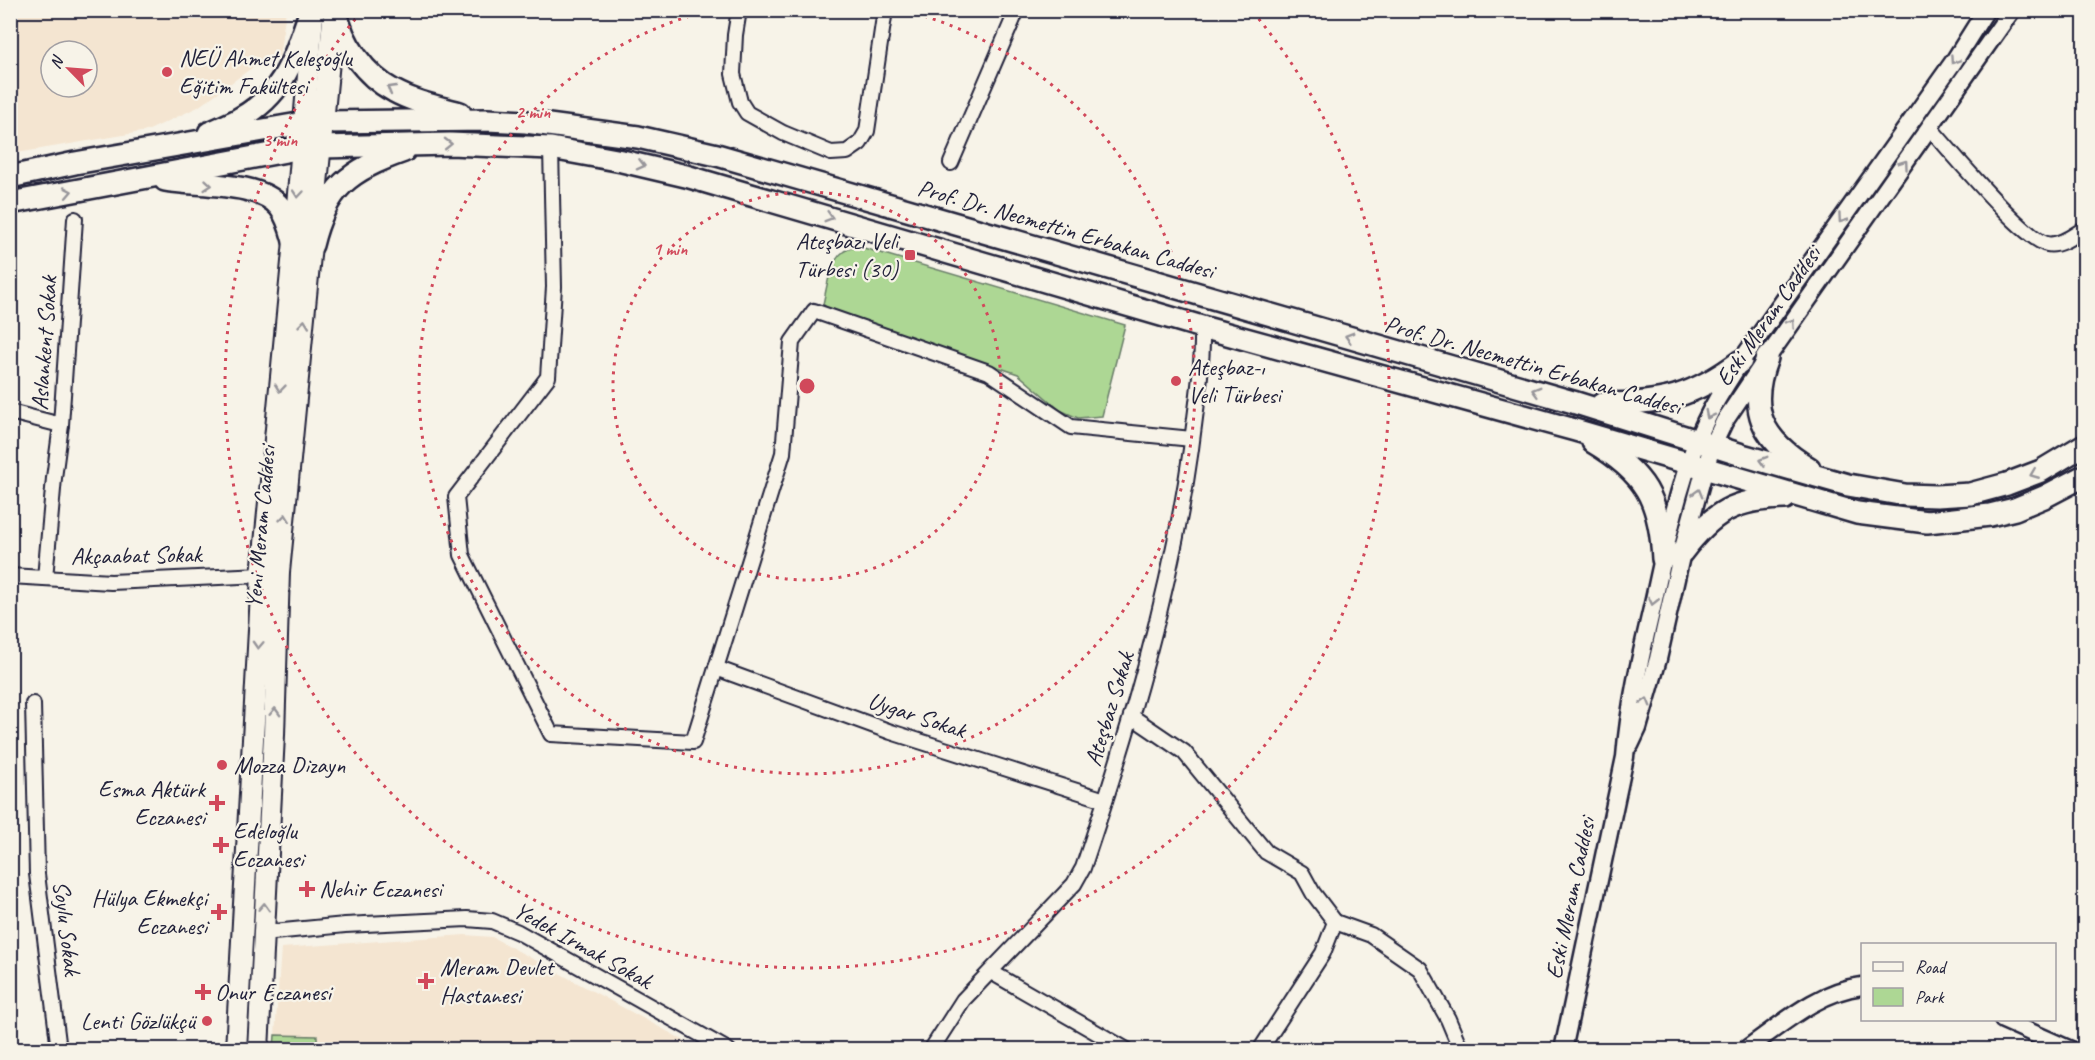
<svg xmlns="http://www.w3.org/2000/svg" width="2095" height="1060" font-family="Caveat,sans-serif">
	<rect width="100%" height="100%" fill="#f7f3e8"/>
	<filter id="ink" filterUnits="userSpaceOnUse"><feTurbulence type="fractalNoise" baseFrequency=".0167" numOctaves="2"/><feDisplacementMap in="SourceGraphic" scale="12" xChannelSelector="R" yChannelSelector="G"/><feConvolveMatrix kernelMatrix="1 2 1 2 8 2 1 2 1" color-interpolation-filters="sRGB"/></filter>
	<g filter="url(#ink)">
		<!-- built -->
		<g fill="#f4e5d1" fill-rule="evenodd">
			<path d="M 11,10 L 286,10 L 286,11 L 279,57 L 268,56 L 198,107 L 147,131 L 11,154 ZM 51,51 L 87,51 L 87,87 L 51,87 Z"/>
			<polygon points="465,935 492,937 700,1049 274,1050 281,948"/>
		</g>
		<!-- green -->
		<g fill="#add794" stroke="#687c68" stroke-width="1.5">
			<path d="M 857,246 L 1125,325 L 1102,416 L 1078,418 L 1060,410 L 1018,374 L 829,310 L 823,304 C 827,288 829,263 843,252 C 847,249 853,248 857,246 Z"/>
			<polygon points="275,1035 317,1036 317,1049 274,1049"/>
		</g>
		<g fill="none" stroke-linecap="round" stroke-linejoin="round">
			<defs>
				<g id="minor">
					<polyline points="739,10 735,35 733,74 740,102 747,113 783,133 831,153 847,152 860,143 867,131 885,10"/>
					<path d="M 1930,128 C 1950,150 2023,239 2047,244 C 2059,247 2074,235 2084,229"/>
					<polyline points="551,148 554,287 548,377 456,497 462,555 551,734 693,742 783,453 792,342 814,311 989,372 1071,427 1192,439"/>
					<polyline points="951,163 1017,10"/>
					<polyline points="10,412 61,425"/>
					<polyline points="10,576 111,582 262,575"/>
					<polyline points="45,578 54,478 61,425 75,219"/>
					<polyline points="716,668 891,732 1105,800"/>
					<polyline points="33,704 37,874 59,1050"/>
					<polyline points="1131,716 1184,752 1266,852 1302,873 1313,893 1335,922 1323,953 1260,1050"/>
					<polyline points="1335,922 1371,935 1420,969 1448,1019 1461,1050"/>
					<polyline points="263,933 345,925 467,919 492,921 518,932 728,1050"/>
					<polyline points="991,972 1127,1050"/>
					<path d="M 931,1050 L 963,1000 L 1074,884 L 1083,868 C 1129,731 1171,592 1191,449 C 1196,408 1203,368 1202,327"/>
				</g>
				<g id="tertiary">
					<polyline points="1630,745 1638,728 1658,659 1682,552 1705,468 1713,445 1724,422 1767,358 2012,10"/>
					<polyline points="2003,1020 2071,1050"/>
					<path d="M 1563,1050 L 1625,757 C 1629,705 1641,655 1653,604 C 1665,549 1676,493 1697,441 C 1708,412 1724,387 1741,361 L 1954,61 L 1986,10"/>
					<path d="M 1745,1050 C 1781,1025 1818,991 1862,986"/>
				</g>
				<g id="secondary">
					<polyline points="236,1050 262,575 294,241 313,16"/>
					<polyline points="258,1050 274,735 279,572 334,10"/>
				</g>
				<g id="primary">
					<path d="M 336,10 C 341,42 365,76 394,91 C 414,102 438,107 460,113"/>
					<path d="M 209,133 C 219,128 229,125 239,119 C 286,93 294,57 311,10"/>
					<polyline points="10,177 75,163 304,123 324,122 487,120 526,122 638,137 717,155 1573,402 1742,455 1848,485 1905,495 1937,496 1970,494 2007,484 2041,471 2084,445"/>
					<path d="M 165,180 C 196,186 260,181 280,207 C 288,217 291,230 294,241"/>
					<polyline points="10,203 302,148 321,147 450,144 551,148 622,161 686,176 1202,327 1575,430 1857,513 1927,522 1990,515 2015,509 2044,497 2084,476"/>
					<path d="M 312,245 C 326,187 350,170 404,151"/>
					<path d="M 1767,358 C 1747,410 1762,440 1809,468"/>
					<path d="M 1602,404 C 1661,404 1693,397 1741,361"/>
					<path d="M 1593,442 C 1645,473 1660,499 1663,559"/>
					<path d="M 1682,552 C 1713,512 1734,499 1785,498"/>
				</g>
			</defs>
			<!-- minor casing -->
			<use href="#minor" stroke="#22223b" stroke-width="18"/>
			<!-- tertiary casing -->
			<use href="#tertiary" stroke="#22223b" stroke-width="21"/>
			<!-- secondary casing -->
			<use href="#secondary" stroke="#22223b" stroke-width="24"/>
			<!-- primary casing -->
			<use href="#primary" stroke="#22223b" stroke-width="26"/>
			<!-- minor -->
			<use href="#minor" stroke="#f7f3e8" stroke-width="14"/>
			<!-- tertiary -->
			<use href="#tertiary" stroke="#f7f3e8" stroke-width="16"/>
			<!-- secondary -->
			<use href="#secondary" stroke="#f7f3e8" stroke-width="20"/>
			<!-- primary -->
			<use href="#primary" stroke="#f7f3e8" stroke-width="21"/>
		</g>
		<!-- one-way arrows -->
		<defs><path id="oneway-chevron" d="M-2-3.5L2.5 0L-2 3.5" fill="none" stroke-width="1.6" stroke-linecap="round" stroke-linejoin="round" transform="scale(1.5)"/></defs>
		<g stroke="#97959a">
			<use href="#oneway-chevron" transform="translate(1954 60) rotate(124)"/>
			<use href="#oneway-chevron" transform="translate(391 89) rotate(-150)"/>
			<use href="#oneway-chevron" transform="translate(448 144) rotate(-1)"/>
			<use href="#oneway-chevron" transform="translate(1904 164) rotate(-55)"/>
			<use href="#oneway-chevron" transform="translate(641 165) rotate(14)"/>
			<use href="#oneway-chevron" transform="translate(208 185) rotate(5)"/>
			<use href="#oneway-chevron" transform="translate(68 192) rotate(-11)"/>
			<use href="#oneway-chevron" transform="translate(298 194) rotate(95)"/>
			<use href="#oneway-chevron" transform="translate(829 217) rotate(16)"/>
			<use href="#oneway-chevron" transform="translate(1842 219) rotate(125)"/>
			<use href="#oneway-chevron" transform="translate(1791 323) rotate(-55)"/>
			<use href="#oneway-chevron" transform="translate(304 324) rotate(-84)"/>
			<use href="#oneway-chevron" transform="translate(1349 337) rotate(-164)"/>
			<use href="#oneway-chevron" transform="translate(280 388) rotate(96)"/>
			<use href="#oneway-chevron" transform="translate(1536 391) rotate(-164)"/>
			<use href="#oneway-chevron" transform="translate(1709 415) rotate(117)"/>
			<use href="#oneway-chevron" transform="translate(1763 461) rotate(-164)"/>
			<use href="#oneway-chevron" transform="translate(2034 474) rotate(158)"/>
			<use href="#oneway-chevron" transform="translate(1698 493) rotate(-74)"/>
			<use href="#oneway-chevron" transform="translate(285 518) rotate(-84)"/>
			<use href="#oneway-chevron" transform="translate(1653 601) rotate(103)"/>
			<use href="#oneway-chevron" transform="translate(258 645) rotate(93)"/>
			<use href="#oneway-chevron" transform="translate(1646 702) rotate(-74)"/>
			<use href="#oneway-chevron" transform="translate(275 712) rotate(-88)"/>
			<use href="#oneway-chevron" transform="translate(264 907) rotate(-87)"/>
		</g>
	</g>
	<!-- distance rings -->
	<g fill="none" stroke="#d1495b" stroke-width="3" stroke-dasharray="3 6">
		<circle cx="807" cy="386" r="194"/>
		<path d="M907 11A388 388 0 1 1 707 11"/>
		<path d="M1253 12A582 582 0 1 1 361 12"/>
	</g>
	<!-- markers -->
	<g fill="#d1495b" stroke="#f7f3e8" stroke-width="2">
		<circle cx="167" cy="72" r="6"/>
		<rect x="904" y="249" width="12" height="12" rx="3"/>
		<circle cx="1176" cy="381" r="6"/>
		<circle cx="222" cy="765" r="6"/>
		<path d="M214 794h6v6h6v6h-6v6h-6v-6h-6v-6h6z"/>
		<path d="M218 836h6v6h6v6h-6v6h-6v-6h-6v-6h6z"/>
		<path d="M304 880h6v6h6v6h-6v6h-6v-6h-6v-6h6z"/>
		<path d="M216 903h6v6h6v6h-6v6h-6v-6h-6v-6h6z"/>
		<path d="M423 972h6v6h6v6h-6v6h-6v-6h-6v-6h6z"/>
		<path d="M200 983h6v6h6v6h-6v6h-6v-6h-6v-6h6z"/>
		<circle cx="207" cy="1021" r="6"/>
	</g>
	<g text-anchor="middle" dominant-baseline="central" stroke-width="4.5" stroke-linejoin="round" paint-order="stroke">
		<!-- poi labels -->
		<g font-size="24" fill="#22223b" stroke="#f7f3e8" text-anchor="start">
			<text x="179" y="58">NEÜ Ahmet Keleşoğlu<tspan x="179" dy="28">Eğitim Fakültesi</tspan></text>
			<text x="898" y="241" text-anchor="end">Ateşbazı Veli<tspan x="898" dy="28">Türbesi (30)</tspan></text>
			<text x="1188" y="367">Ateşbaz-ı<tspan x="1188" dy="28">Veli Türbesi</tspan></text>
			<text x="234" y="765">Mozza Dizayn</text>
			<text x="205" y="789" text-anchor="end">Esma Aktürk<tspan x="205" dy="28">Eczanesi</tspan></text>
			<text x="233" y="831">Edeloğlu<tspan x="233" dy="28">Eczanesi</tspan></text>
			<text x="319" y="889">Nehir Eczanesi</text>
			<text x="207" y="898" text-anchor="end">Hülya Ekmekçi<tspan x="207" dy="28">Eczanesi</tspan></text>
			<text x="440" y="967">Meram Devlet<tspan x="440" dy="28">Hastanesi</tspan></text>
			<text x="215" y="992">Onur Eczanesi</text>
			<text x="195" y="1021" text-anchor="end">Lenti Gözlükçü</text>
		</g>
		<!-- street labels -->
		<g font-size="24" fill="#22223b" stroke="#f7f3e8">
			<text transform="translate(1066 229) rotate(16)">Prof. Dr. Necmettin Erbakan Caddesi</text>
			<text transform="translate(1768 316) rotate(-55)">Eski Meram Caddesi</text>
			<text transform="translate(44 343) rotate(-86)">Aslankent Sokak</text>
			<text transform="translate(1533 365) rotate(16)">Prof. Dr. Necmettin Erbakan Caddesi</text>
			<text transform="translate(260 527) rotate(-85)">Yeni Meram Caddesi</text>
			<text transform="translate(136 555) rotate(-1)">Akçaabat Sokak</text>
			<text transform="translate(1109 709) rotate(-73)">Ateşbaz Sokak</text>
			<text transform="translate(917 715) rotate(18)">Uygar Sokak</text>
			<text transform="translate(1570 898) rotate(-78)">Eski Meram Caddesi</text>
			<text transform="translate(67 928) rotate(83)">Soylu Sokak</text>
			<text transform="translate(583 945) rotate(29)">Yedek Irmak Sokak</text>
		</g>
	</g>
	<circle cx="807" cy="386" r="9" fill="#d1495b" stroke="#f7f3e8" stroke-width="3"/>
	<g font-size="18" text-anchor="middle" font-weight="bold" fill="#d1495b" stroke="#f7f3e8" stroke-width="4.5" stroke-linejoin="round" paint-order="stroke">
		<text x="533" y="118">2 min</text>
		<text x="280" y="146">3 min</text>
		<text x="670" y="255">1 min</text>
	</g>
	<!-- margin -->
	<rect width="2095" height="1060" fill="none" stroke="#f7f3e8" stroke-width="36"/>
	<rect x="18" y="18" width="2059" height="1024" fill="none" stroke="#22223b" stroke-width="2" filter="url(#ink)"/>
	<!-- legend -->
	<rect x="1861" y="943" width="195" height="78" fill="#f7f3e8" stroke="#a29fa3" stroke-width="1.5"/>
	<rect x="1873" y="962" width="30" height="9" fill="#f7f3e8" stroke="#a29fa3" stroke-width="1.5"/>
	<text x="1915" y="973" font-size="18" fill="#22223b">Road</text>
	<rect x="1873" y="988" width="30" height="18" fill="#add794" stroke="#a29fa3" stroke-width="1.5"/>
	<text x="1915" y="1003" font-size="18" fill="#22223b">Park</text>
	<!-- north arrow -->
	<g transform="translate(69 69) rotate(295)"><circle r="28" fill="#f7f3e8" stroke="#a29fa3" stroke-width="1.5"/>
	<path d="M0-4.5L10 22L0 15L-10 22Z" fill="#d1495b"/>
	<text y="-9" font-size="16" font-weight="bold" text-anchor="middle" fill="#22223b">N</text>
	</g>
</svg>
